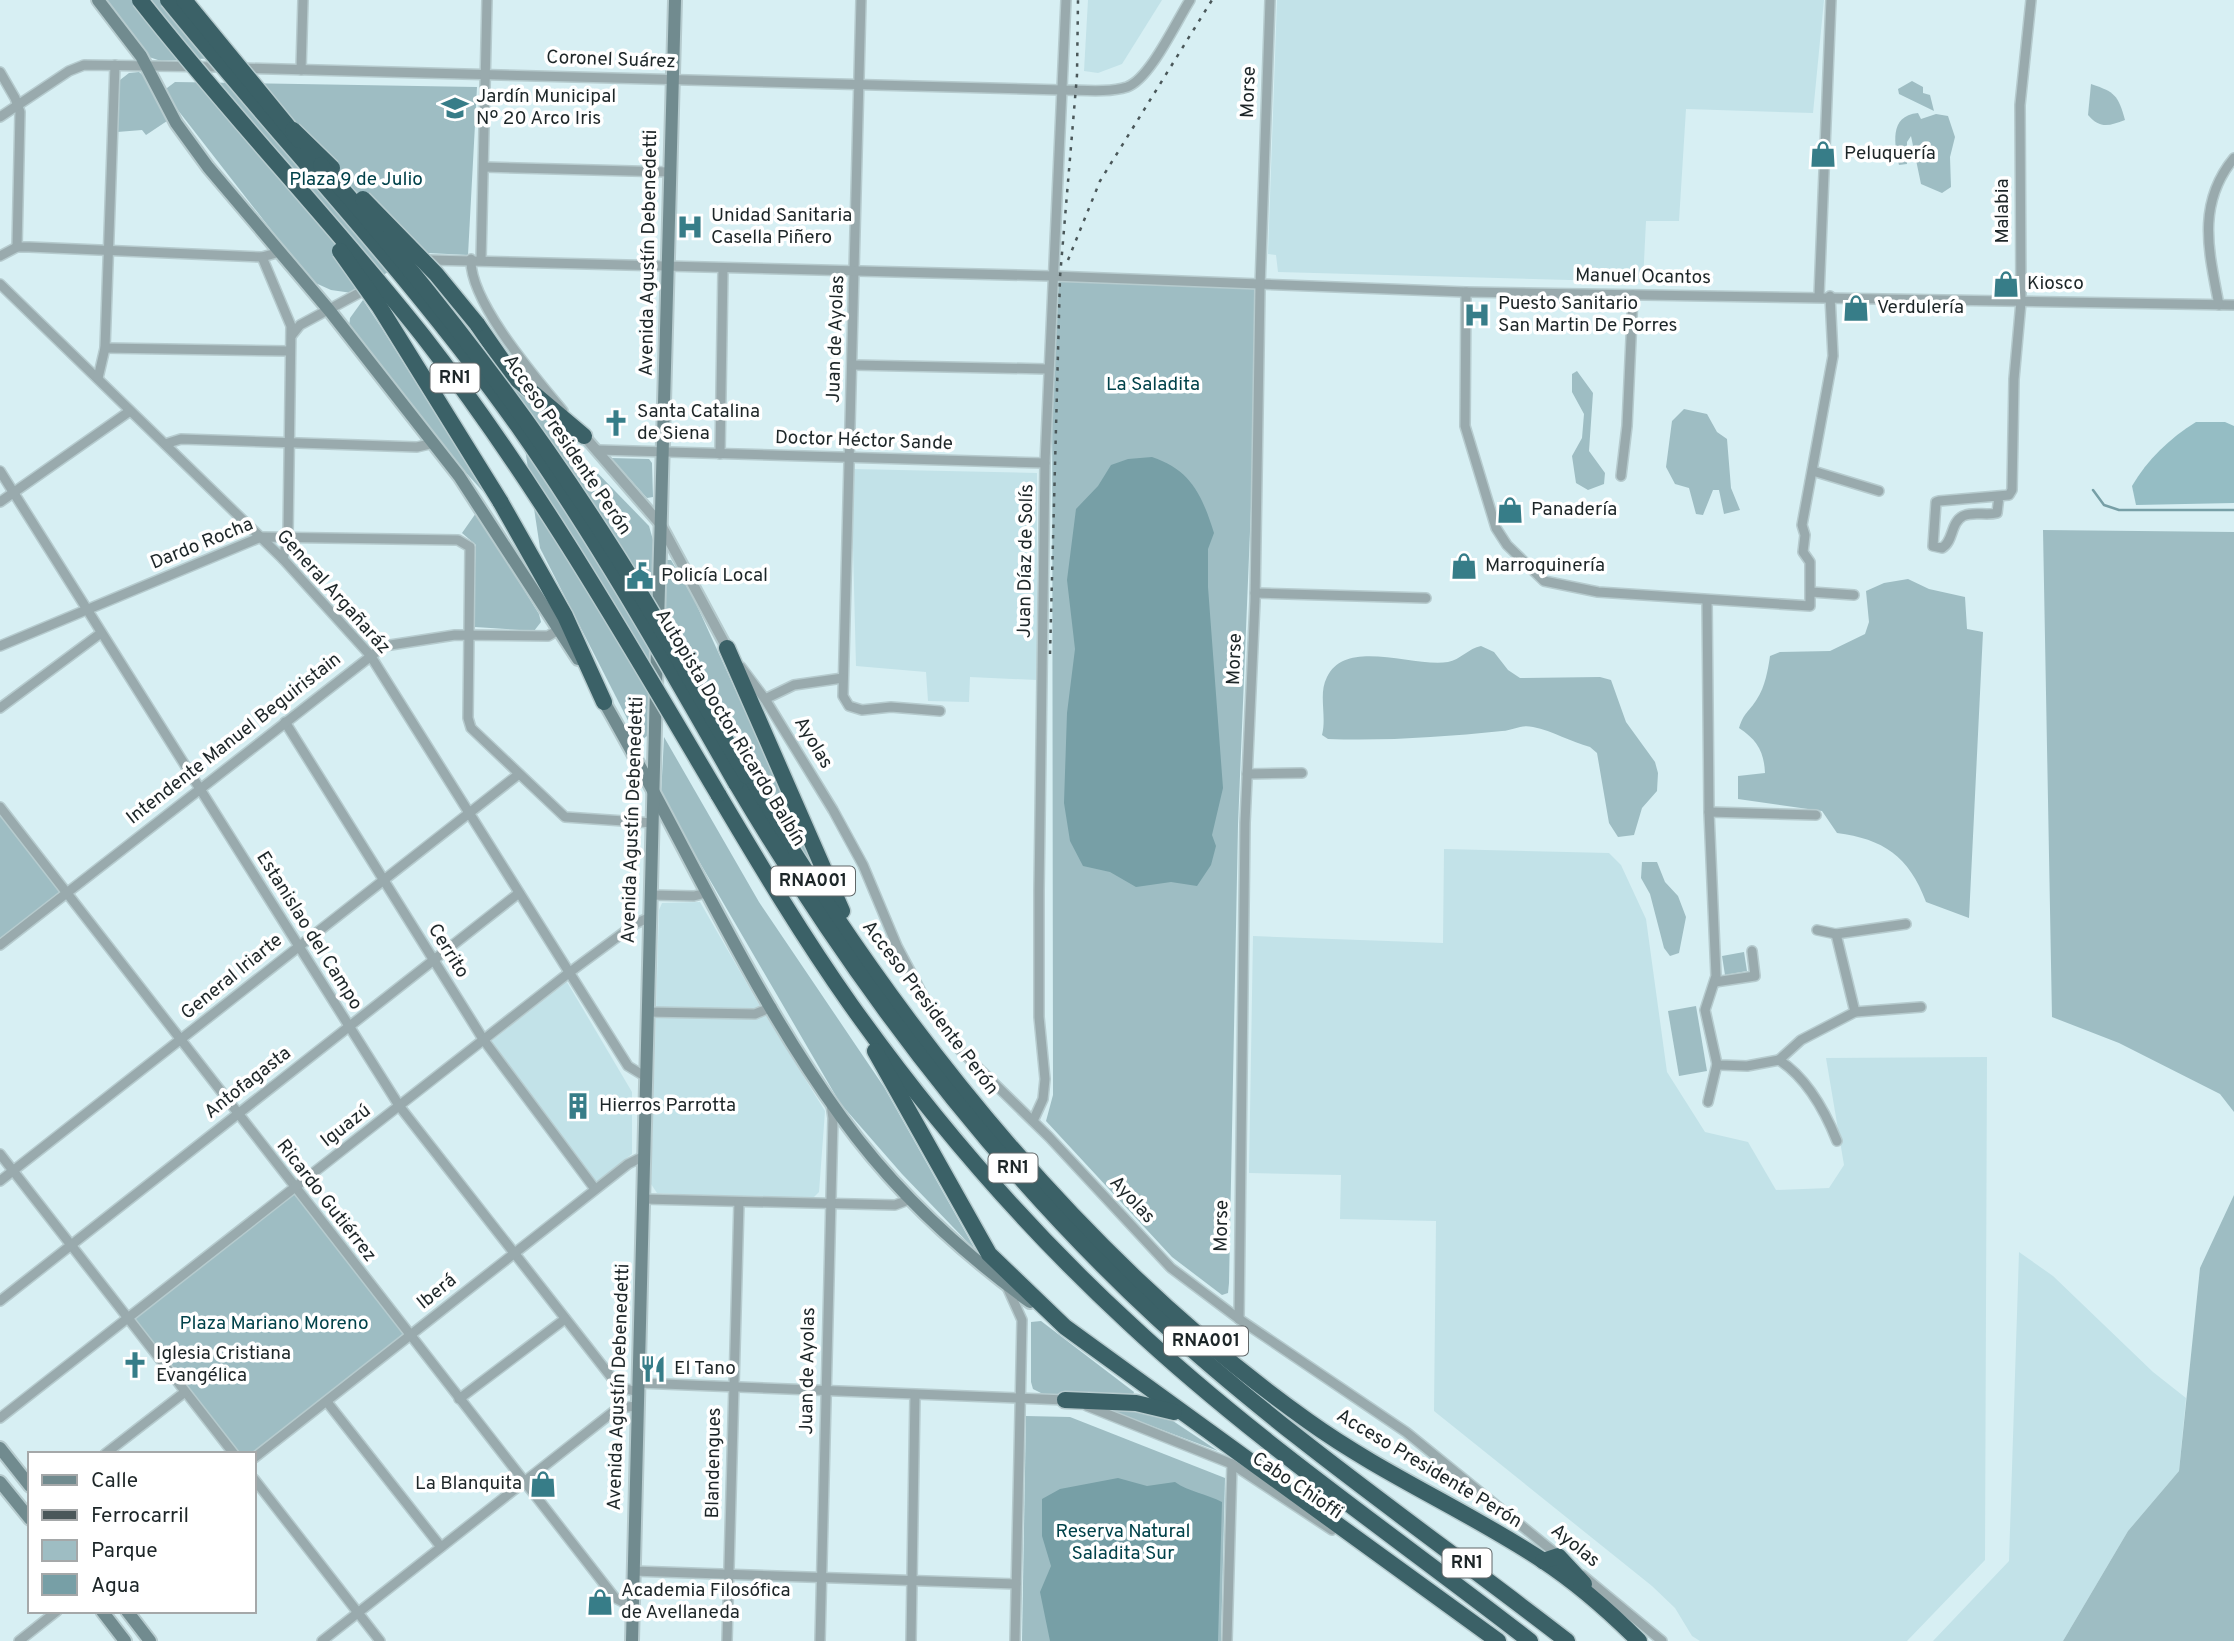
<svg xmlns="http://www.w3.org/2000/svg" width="2234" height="1641" font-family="Overpass,sans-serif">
	<rect width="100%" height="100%" fill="#d7eff3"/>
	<!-- built -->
	<g fill="#c2e2e8">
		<polygon points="1088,0 1162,0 1122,64 1098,73 1084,71"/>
		<polygon points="1277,0 1824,0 1813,113 1686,109 1679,221 1646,221 1643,282 1278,272 1276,255 1268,254"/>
		<polygon points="851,469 1037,473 1037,680 970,677 969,702 928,701 926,672 856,666"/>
		<polygon points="1444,849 1609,853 1621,865 1646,919 1667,1072 1705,1132 1748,1142 1776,1190 1829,1188 1844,1165 1826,1058 1987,1057 1985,1560 1907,1641 1700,1641 1692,1636 1675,1608 1652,1586 1434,1411 1436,1221 1340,1219 1341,1175 1249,1173 1253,936 1443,943"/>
		<polygon points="700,902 761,1008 825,1111 819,1192 811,1200 657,1193 651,1184 659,910 662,903"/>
		<polygon points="567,982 632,1092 632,1154 596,1182 490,1042"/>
		<polygon points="2019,1252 2053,1276 2153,1372 2186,1398 2179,1471 2128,1531 2063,1641 1933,1641 2009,1561"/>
	</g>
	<!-- green -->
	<g fill="#9ebdc3">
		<polygon points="106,0 188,0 235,57 161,61 146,56"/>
		<polygon points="139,72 146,78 167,121 146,135 142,130 117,132 120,80 129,73"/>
		<polygon points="1912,81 1923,87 1923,93 1930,95 1934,111 1899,94 1898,89"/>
		<polygon points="175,82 477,87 468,255 428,253 409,260 352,293 331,290 311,281 163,91"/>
		<path d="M 2091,84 C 2115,92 2118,95 2125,120 C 2109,126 2100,129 2088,115 Z"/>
		<path d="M 1918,113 L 1921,119 L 1936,114 L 1948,116 L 1955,137 L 1950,157 L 1951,187 L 1942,193 L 1921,184 L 1911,136 L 1907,142 L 1907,164 L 1899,165 C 1895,145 1888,116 1918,113 Z"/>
		<polygon points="1052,276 1260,287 1238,825 1229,1283 1228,1293 1222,1295 1172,1257 1046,1121 1053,1095"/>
		<polygon points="363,300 381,327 487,496 442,446 349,328 350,318"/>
		<polygon points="1577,371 1593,393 1589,451 1605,473 1604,484 1588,490 1576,483 1572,456 1582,438 1584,414 1572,392 1572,374"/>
		<polygon points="516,389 649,526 653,540 647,736 639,742 540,548"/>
		<polygon points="1684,409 1707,414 1717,432 1727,439 1731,488 1740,510 1724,514 1719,490 1713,490 1703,515 1696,514 1689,488 1675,484 1666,467 1672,421"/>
		<polygon points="611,458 649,459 652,463 653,497 647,498"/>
		<polygon points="476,513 539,614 541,622 534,631 475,627 472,622 476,545 462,533"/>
		<polygon points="2043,530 2234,532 2234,1112 2220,1094 2119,1043 2052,1017"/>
		<polygon points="666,560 671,560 693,597 825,886 762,788 665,614"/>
		<path d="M 1908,579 L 1929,589 L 1965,597 L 1967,629 L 1983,632 L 1969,918 L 1926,902 C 1909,856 1883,839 1837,833 L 1822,811 L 1738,799 L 1738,776 L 1765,773 C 1764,751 1757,740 1739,728 C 1744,712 1749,712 1757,699 C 1765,687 1768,670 1770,656 L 1780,652 L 1830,651 L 1865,634 L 1869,622 L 1866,591 L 1884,583 Z"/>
		<path d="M 1481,646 L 1494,652 L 1508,670 L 1520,678 L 1600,677 L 1611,680 L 1626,722 L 1655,762 L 1658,773 L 1657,791 L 1642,808 L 1634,835 L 1618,837 L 1609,823 L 1597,753 L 1590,747 C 1571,742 1553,731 1533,727 C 1521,724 1514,730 1502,731 C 1444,737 1386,741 1328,739 L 1322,735 C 1327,716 1318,694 1327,677 C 1346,637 1415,668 1448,662 C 1460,660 1469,648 1481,646 Z"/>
		<polygon points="664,737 759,902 884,1087 976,1251 902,1174 840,1103 661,796"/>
		<polygon points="0,807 66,893 0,945"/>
		<polygon points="1642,862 1657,862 1665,882 1678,896 1686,917 1679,953 1670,956 1664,948 1650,894 1641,878"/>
		<polygon points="1744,952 1747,971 1725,975 1722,956"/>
		<polygon points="1696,1006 1707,1071 1679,1076 1668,1011"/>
		<polygon points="295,1188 410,1337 254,1454 234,1454 127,1318"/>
		<polygon points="2234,1195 2234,1641 2063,1641 2128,1531 2179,1471 2200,1268"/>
		<polygon points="1041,1321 1134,1392 1133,1395 1043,1394 1033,1389 1031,1382 1031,1322"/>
		<polygon points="1104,1408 1161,1413 1218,1451"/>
		<polygon points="1026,1416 1070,1417 1225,1478 1221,1641 1022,1641"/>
	</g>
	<!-- forest -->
	<path fill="#95bdc4" d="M 2196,422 L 2225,422 L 2234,426 L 2234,503 L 2136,505 L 2132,486 C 2147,460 2170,438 2196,422 Z"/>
	<!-- water -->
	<g fill="#779fa6">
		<path d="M 1152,457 C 1191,470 1202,495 1214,533 L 1208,549 L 1208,587 L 1223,788 L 1212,835 L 1216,846 L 1211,865 L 1197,886 L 1171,882 L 1136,887 L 1110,872 L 1083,866 L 1070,841 L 1064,803 L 1067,713 L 1075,649 L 1067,580 L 1076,509 L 1098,486 L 1111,465 L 1128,459 Z"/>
		<path d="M 1118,1478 L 1147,1486 L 1175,1482 C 1189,1492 1207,1494 1222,1502 L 1218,1641 L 1050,1641 L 1040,1592 L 1051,1566 L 1042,1536 L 1042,1499 L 1060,1489 Z"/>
	</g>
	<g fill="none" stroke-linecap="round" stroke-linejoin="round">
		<!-- stream -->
		<polyline stroke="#779fa6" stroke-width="2.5" points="2093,490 2104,505 2119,510 2234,510"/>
		<defs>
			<g id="minor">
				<polyline points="861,0 843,696 849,706 862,710 891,707 940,711"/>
				<path d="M 240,68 L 1062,90 C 1082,90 1108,93 1127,87 C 1150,79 1176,22 1190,0"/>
				<polyline points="301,70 303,0"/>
				<polyline points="0,72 15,98 20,112 17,247"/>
				<polyline points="0,117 69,71 84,65 223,67"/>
				<polyline points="484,167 670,172"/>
				<polyline points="0,256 17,247 29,247 262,257 280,252"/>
				<polyline points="262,257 291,326 288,535 283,559"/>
				<path d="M 471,259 C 469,301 535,377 563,411"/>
				<polyline points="430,260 1052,276 1466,292 2234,305"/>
				<polyline points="481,260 487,0"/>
				<polyline points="0,284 283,559 370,655 628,1066 646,1077"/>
				<polyline points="1466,292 1465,426 1496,528 1507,545 1544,581 1598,592 1810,606 1810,562 1803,552 1805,535 1802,525 1833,356 1830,296"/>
				<polyline points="1819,296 1831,0"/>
				<path d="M 2219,305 C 2209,252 2196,204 2234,158"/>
				<polyline points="292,335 300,325 361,292"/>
				<polyline points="105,348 289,351"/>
				<polyline points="853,365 1047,369"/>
				<polyline points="98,378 105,348 115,65"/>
				<polyline points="165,444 181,439 417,447 434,443"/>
				<polyline points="598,450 1045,463"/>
				<polyline points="720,454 723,269"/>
				<polyline points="0,471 400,1107 619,1387 638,1392"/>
				<polyline points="1813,471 1879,491"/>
				<polyline points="1621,476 1627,426 1633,295"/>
				<path d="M 1999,496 L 1997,513 C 1986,516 1973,511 1963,516 C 1950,523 1954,541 1942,548 L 1933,546 L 1936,502 L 1939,501 L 2009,495 L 2012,490 L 2014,379 L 2021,302 L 2020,105 L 2031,0"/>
				<polyline points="0,502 130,411"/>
				<polyline points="1811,592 1854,595"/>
				<polyline points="1255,593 1426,598"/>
				<path d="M 1707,600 L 1709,812 L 1716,976 L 1705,1010 L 1717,1064 L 1720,1065 L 1747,1066 L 1779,1060 C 1807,1078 1825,1111 1837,1141"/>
				<polyline points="0,646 261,537 458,540 470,547 468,718 471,728 565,817 653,823"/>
				<polyline points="741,667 765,699 833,810 863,865 897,946 927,1003 961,1051 1049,1137 1171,1268 1239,1319 1406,1432 1560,1557"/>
				<polyline points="765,699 794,685 843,678"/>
				<polyline points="0,708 101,633"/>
				<polyline points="285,722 483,1039 595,1189"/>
				<polyline points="1247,774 1302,773"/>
				<polyline points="0,807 615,1598 633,1607"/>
				<polyline points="1709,812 1816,815"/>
				<polyline points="651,895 694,896 706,893"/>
				<polyline points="1817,930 1836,934 1906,924"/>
				<polyline points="0,945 384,646 455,635 548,636 560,629"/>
				<polyline points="1715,982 1755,976 1752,951"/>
				<polyline points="647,1012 755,1014 772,1007"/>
				<polyline points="1855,1012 1921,1007"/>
				<polyline points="1779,1060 1801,1040 1855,1012 1836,934"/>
				<polyline points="1708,1102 1717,1064"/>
				<polyline points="1033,1121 1043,1099 1045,1079 1039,1017 1039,890 1045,463 1066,0"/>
				<polyline points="0,1154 234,1454"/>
				<polyline points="0,1181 519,774"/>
				<polyline points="643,1199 895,1205 911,1199"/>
				<polyline points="1008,1289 1022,1320 1015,1641"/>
				<polyline points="0,1301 519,893"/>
				<polyline points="1239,1319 1245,823 1255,601 1260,287 1270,0"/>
				<polyline points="638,1383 1066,1400"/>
				<polyline points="459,1399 565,1319"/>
				<polyline points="327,1402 441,1547"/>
				<polyline points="1087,1406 1232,1464 1332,1530"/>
				<polyline points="0,1418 570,972 635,924 650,917"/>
				<polyline points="105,1454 185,1392"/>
				<polyline points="254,1458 628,1164 644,1156"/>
				<polyline points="254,1479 380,1641"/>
				<polyline points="633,1571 1016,1584"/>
				<polyline points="1582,1575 1662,1641"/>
				<polyline points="19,1641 57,1611"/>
				<polyline points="322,1641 618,1408 637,1406"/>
				<polyline points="727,1641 739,1202"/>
				<polyline points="820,1641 833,1118 831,1104"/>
				<polyline points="911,1641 915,1395"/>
				<polyline points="1227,1641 1232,1464"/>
			</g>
			<polyline id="tertiary" points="584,436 661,525 727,648"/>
			<g id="secondary">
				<polyline points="98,0 141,56 176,123 208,167 329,310 459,476 578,659"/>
				<polyline points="658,623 675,0"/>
				<path d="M 600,695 C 682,835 746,986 842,1118 C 893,1189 960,1251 1030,1302"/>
				<polyline points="0,1448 30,1486"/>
				<polyline points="0,1482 30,1519"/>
				<polyline points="102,1611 125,1641"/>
				<polyline points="127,1611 150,1641"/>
				<polyline points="632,1641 657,648"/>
			</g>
			<g id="motorway">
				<polyline points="477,324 513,376 584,436"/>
				<polyline points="500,501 565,616 604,702"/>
				<polyline points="727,648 842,911"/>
				<path d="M 747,776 C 892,1021 1075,1255 1308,1421 C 1382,1474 1466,1510 1542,1560 C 1577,1583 1610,1612 1639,1641"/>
				<path d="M 736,783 C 852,979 991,1164 1158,1319 C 1285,1436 1430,1535 1567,1641"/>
				<path d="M 718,794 C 760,865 803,937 851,1005 C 932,1119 1026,1228 1129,1323 C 1254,1440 1395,1536 1530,1641"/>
				<polyline points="875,1051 989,1254 1065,1327 1498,1641"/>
				<polyline points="1065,1400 1136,1403 1174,1412"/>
				<polyline points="1543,1561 1558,1556 1584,1584"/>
			</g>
		</defs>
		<!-- minor casing -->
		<use href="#minor" stroke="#b6cbce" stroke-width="12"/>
		<!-- tertiary casing -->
		<use href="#tertiary" stroke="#b6cbce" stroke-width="14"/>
		<!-- secondary casing -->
		<use href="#secondary" stroke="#b6cbce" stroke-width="16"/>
		<!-- motorway casing -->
		<use href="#motorway" stroke="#b6cbce" stroke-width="19"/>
		<!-- minor -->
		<use href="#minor" stroke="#99aaad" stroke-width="9"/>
		<!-- tertiary -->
		<use href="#tertiary" stroke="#99aaad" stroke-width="10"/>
		<!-- secondary -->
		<use href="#secondary" stroke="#718b8f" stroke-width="12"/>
		<!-- motorway -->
		<use href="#motorway" stroke="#3b6167" stroke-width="16"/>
		<!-- rail -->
		<g stroke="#4a5759" stroke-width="2.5" stroke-dasharray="3.5 7" stroke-linecap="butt">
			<polyline points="1068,260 1100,181 1212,0"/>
			<polyline points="1050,654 1060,277 1077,75 1078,0"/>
		</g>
		<defs>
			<g id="motorway-bridge">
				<path d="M 140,0 C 230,115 332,221 423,336 C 535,480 625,637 718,794"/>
				<path d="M 168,0 C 283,142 412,276 518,426 C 598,540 667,662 736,783"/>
				<polyline points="184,0 299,140"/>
				<polyline points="293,130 332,168"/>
				<path d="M 321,165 C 428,286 525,411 612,548 C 660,622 701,700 747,776"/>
				<polyline points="363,199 436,274 477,324"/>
				<polyline points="340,251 379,306 500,501"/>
			</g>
		</defs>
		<!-- motorway-bridge casing -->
		<use href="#motorway-bridge" stroke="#b6cbce" stroke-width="19" stroke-linecap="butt"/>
		<!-- motorway-bridge -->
		<use href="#motorway-bridge" stroke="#3b6167" stroke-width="16"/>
	</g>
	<!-- icons -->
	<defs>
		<symbol id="school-bare" viewBox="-9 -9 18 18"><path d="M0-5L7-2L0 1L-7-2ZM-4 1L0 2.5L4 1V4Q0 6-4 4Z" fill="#377d88" stroke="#fff" stroke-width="2.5" paint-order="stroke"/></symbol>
		<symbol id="shop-bare" viewBox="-9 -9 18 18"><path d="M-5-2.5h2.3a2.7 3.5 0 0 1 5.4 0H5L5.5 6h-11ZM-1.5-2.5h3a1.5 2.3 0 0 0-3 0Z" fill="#377d88" stroke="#fff" stroke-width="2.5" paint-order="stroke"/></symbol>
		<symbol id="hospital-bare" viewBox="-9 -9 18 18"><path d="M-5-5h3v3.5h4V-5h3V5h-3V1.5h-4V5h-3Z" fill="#377d88" stroke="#fff" stroke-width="2.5" paint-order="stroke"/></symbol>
		<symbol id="church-bare" viewBox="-9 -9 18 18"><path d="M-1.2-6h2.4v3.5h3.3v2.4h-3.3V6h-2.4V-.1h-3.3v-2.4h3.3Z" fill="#377d88" stroke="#fff" stroke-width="2.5" paint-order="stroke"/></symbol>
		<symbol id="civic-bare" viewBox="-9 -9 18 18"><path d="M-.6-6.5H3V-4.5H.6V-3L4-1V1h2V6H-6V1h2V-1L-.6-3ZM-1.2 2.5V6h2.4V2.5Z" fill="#377d88" stroke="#fff" stroke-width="2.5" paint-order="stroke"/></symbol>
		<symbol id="building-bare" viewBox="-9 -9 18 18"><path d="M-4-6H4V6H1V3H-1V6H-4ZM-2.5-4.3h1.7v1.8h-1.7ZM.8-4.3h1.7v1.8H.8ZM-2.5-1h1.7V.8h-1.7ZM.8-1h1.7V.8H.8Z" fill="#377d88" stroke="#fff" stroke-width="2.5" paint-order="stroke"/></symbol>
		<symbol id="restaurant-bare" viewBox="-9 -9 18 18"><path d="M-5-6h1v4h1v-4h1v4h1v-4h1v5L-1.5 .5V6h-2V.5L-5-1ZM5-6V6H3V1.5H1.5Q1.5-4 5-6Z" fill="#377d88" stroke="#fff" stroke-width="2.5" paint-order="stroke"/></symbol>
	</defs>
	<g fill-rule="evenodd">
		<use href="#school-bare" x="436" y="89" width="38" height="38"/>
		<use href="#shop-bare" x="1804" y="135" width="38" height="38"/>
		<use href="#hospital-bare" x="671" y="208" width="38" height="38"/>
		<use href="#shop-bare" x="1987" y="265" width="38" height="38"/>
		<use href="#shop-bare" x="1837" y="289" width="38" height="38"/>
		<use href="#hospital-bare" x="1458" y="296" width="38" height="38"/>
		<use href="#church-bare" x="597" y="404" width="38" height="38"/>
		<use href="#shop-bare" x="1491" y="491" width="38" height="38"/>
		<use href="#shop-bare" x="1445" y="547" width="38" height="38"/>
		<use href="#civic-bare" x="621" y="557" width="38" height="38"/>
		<use href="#building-bare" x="559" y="1087" width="38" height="38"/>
		<use href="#church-bare" x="116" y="1346" width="38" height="38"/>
		<use href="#restaurant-bare" x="634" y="1350" width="38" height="38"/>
		<use href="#shop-bare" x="524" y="1465" width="38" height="38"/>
		<use href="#shop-bare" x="581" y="1583" width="38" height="38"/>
	</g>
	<g text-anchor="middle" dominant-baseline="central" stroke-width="7" stroke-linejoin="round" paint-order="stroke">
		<!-- shield labels -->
		<g fill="#fff" stroke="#616768" stroke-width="2">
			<rect x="430.5" y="363.5" width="49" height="29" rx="5"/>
			<rect x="771" y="866.5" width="84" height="29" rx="5"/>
			<rect x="988.5" y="1153.5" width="49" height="29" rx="5"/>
			<rect x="1164" y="1326.5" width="84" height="29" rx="5"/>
			<rect x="1442.5" y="1548.5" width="49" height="29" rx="5"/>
		</g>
		<g font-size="18" font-weight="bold" fill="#1d2628">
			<text x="455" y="378">RN1</text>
			<text x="813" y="881">RNA001</text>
			<text x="1013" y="1168">RN1</text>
			<text x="1206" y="1341">RNA001</text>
			<text x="1467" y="1563">RN1</text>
		</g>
		<!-- street labels -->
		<g font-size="19" fill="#1d2628" stroke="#fff">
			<text transform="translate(611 60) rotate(2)">Coronel Suárez</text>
			<text transform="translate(1249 92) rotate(-88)">Morse</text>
			<text transform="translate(2003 211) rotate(-90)">Malabia</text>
			<text transform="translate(649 253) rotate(-89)">Avenida Agustín Debenedetti</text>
			<text transform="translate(1643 277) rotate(1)">Manuel Ocantos</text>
			<text transform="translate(836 339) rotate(-88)">Juan de Ayolas</text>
			<text transform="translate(864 441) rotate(2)">Doctor Héctor Sande</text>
			<text transform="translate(567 445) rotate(56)">Acceso Presidente Perón</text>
			<text transform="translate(202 544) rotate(-22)">Dardo Rocha</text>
			<text transform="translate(1026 561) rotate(-89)">Juan Díaz de Solís</text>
			<text transform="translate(333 592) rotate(48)">General Argañaráz</text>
			<text transform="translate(1235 659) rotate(-88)">Morse</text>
			<text transform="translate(730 728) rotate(59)">Autopista Doctor Ricardo Balbín</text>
			<text transform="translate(234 739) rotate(-38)">Intendente Manuel Beguiristain</text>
			<text transform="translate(813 743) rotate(59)">Ayolas</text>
			<text transform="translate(633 820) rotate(-88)">Avenida Agustín Debenedetti</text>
			<text transform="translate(309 931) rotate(58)">Estanislao del Campo</text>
			<text transform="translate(448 951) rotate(58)">Cerrito</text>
			<text transform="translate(232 977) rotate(-39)">General Iriarte</text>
			<text transform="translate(930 1008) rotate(53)">Acceso Presidente Perón</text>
			<text transform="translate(248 1083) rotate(-38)">Antofagasta</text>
			<text transform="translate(346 1126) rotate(-38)">Iguazú</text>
			<text transform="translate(1132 1200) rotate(47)">Ayolas</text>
			<text transform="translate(326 1201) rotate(52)">Ricardo Gutiérrez</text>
			<text transform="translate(1222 1226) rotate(-89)">Morse</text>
			<text transform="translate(437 1292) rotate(-39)">Iberá</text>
			<text transform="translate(808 1371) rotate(-89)">Juan de Ayolas</text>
			<text transform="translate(619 1387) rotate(-88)">Avenida Agustín Debenedetti</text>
			<text transform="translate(714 1463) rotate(-89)">Blandengues</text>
			<text transform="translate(1429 1469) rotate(31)">Acceso Presidente Perón</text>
			<text transform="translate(1297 1486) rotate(34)">Cabo Chioffi</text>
			<text transform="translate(1575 1546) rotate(39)">Ayolas</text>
		</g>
		<!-- poi labels -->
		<g font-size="19" fill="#1d2628" stroke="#fff" text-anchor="start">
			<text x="476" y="97">Jardín Municipal<tspan x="476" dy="22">Nº 20 Arco Iris</tspan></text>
			<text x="1844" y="154">Peluquería</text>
			<text x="711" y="216">Unidad Sanitaria<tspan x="711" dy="22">Casella Piñero</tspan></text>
			<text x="2027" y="284">Kiosco</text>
			<text x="1498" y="304">Puesto Sanitario<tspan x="1498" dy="22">San Martin De Porres</tspan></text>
			<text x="1877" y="308">Verdulería</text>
			<text x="637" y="412">Santa Catalina<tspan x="637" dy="22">de Siena</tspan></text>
			<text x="1531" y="510">Panadería</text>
			<text x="1485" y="566">Marroquinería</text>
			<text x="661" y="576">Policía Local</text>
			<text x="599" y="1106">Hierros Parrotta</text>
			<text x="156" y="1354">Iglesia Cristiana<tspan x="156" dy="22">Evangélica</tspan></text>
			<text x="674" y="1369">El Tano</text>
			<text x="522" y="1484" text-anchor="end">La Blanquita</text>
			<text x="621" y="1591">Academia Filosófica<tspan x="621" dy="22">de Avellaneda</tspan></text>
		</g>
		<!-- park labels -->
		<g font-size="19" fill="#01424a" stroke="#fff">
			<text x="356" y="180">Plaza 9 de Julio</text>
			<text x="1153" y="385">La Saladita</text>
			<text x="274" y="1324">Plaza Mariano Moreno</text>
			<text x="1123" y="1532">Reserva Natural<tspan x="1123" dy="22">Saladita Sur</tspan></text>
		</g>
	</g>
	<!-- legend -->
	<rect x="28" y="1452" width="228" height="161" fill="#ffffff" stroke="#a5a8a9" stroke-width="2"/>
	<rect x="42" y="1475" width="35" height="10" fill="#718b8f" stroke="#a5a8a9" stroke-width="2"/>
	<text x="91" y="1487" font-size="21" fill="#1d2628">Calle</text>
	<rect x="42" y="1510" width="35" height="10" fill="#4a5759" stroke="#a5a8a9" stroke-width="2"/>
	<text x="91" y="1522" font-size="21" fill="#1d2628">Ferrocarril</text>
	<rect x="42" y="1540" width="35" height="21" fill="#9ebdc3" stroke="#a5a8a9" stroke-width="2"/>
	<text x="91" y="1557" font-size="21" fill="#1d2628">Parque</text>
	<rect x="42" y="1574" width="35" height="21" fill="#779fa6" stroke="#a5a8a9" stroke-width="2"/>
	<text x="91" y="1592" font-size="21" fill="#1d2628">Agua</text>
</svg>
